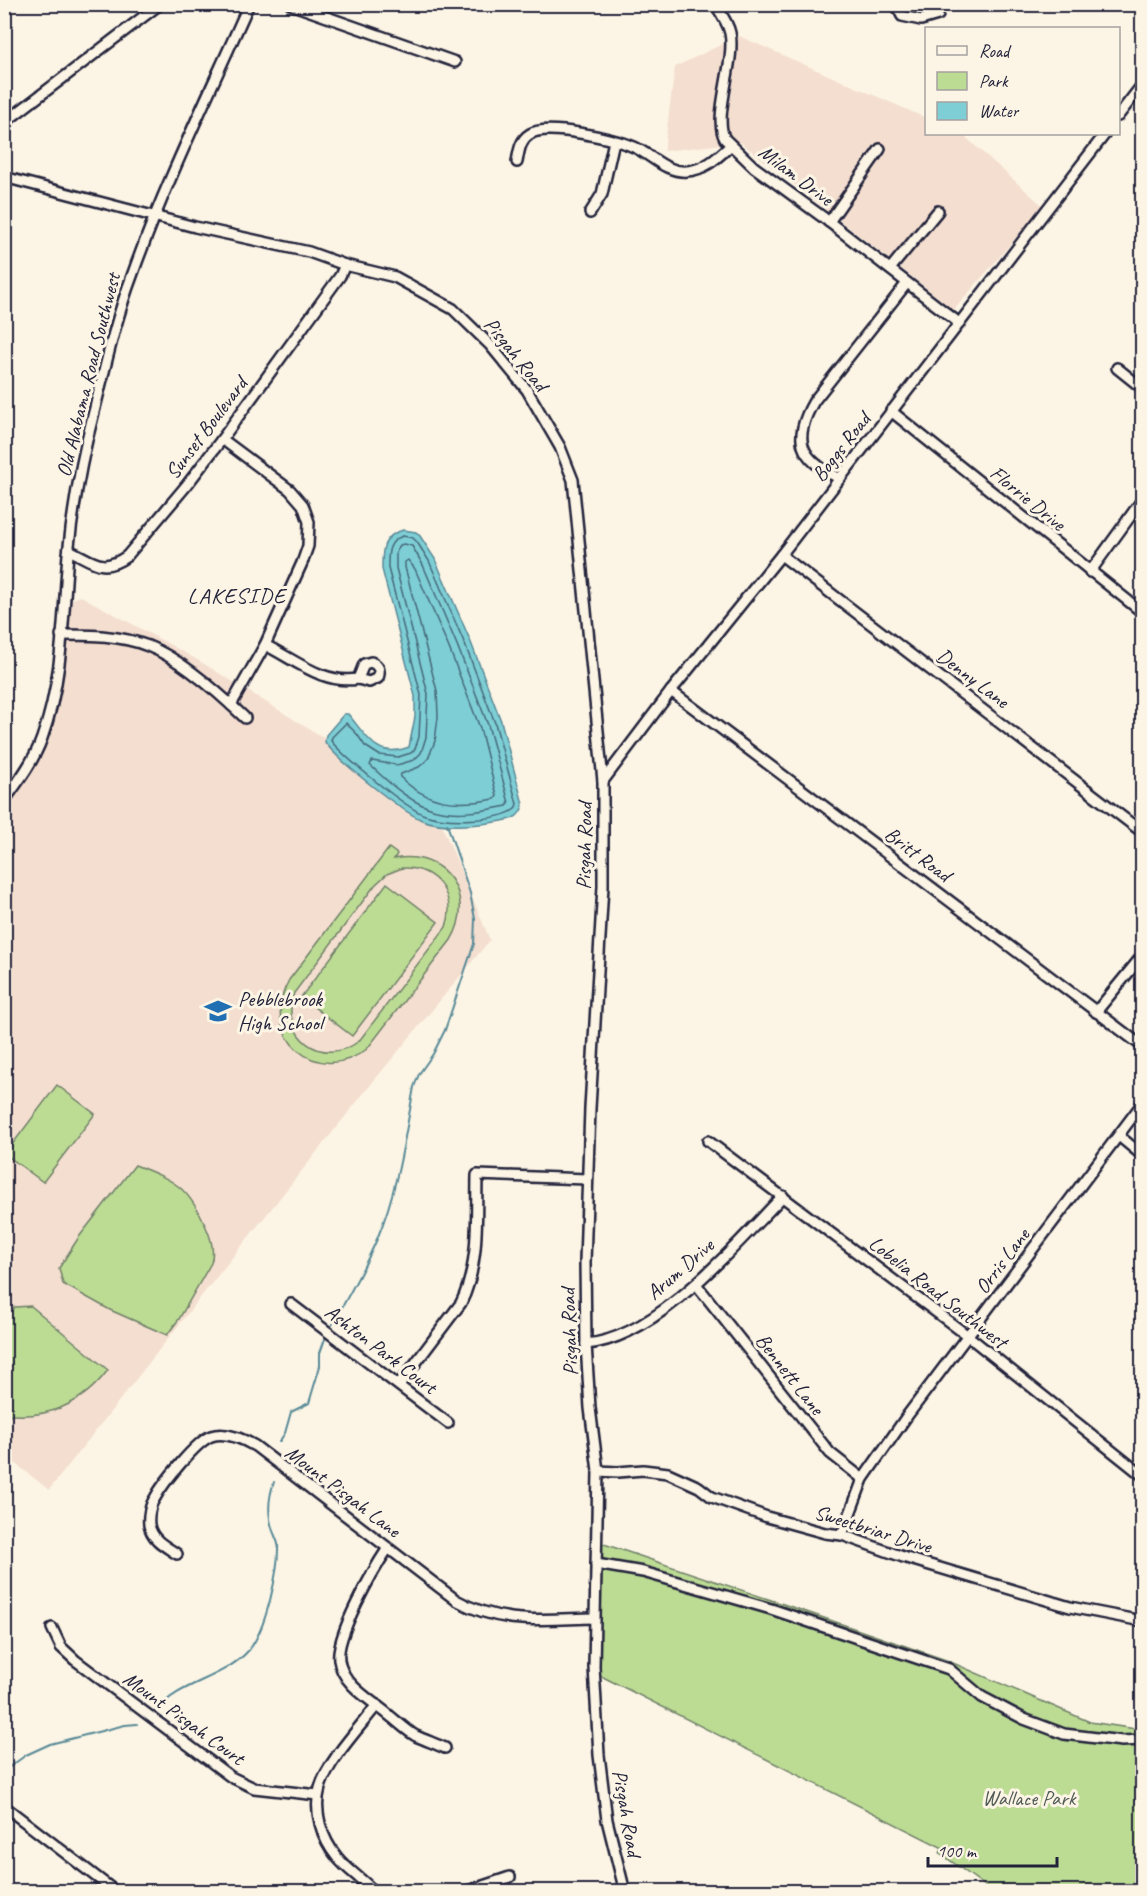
<svg xmlns="http://www.w3.org/2000/svg" width="1147" height="1896" font-family="Caveat,sans-serif">
	<rect width="100%" height="100%" fill="#fcf5e5"/>
	<filter id="ink" filterUnits="userSpaceOnUse"><feTurbulence type="fractalNoise" baseFrequency=".0167" numOctaves="2"/><feDisplacementMap in="SourceGraphic" scale="12" xChannelSelector="R" yChannelSelector="G"/><feConvolveMatrix kernelMatrix="1 2 1 2 8 2 1 2 1" color-interpolation-filters="sRGB"/></filter>
	<g filter="url(#ink)">
		<!-- built -->
		<g fill="#f4decf">
			<polygon points="739,36 926,118 926,134 962,134 1043,206 954,310 740,142 664,151 675,67"/>
			<polygon points="81,596 196,659 402,786 440,821 490,940 372,1083 199,1299 49,1490 5,1455 4,790 31,757 53,689 67,601"/>
		</g>
		<!-- green -->
		<g fill="#bcdc94" stroke="#6f7f68" stroke-width="1.5" fill-rule="evenodd">
			<path d="M 389,848 L 397,854 L 394,859 C 445,849 477,896 451,940 L 367,1049 C 316,1088 258,1035 289,980 ZM 402,868 C 436,867 457,895 446,927 L 359,1041 C 322,1069 279,1036 294,993 L 375,885 L 387,874 Z"/>
			<polygon points="387,883 438,922 352,1036 301,997"/>
			<polygon points="57,1085 95,1114 43,1182 5,1154"/>
			<path d="M 135,1165 C 175,1181 188,1186 206,1227 C 211,1238 215,1251 211,1263 L 179,1319 L 167,1335 L 110,1310 L 63,1284 L 59,1268 L 79,1237 Z"/>
			<path d="M 31,1306 L 108,1370 C 83,1404 46,1420 5,1414 L 5,1317 L 15,1307 Z"/>
			<polygon points="598,1542 795,1608 946,1660 1090,1722 1142,1730 1142,1891 992,1891 940,1853 943,1848 595,1673"/>
		</g>
		<!-- water -->
		<path fill="#7dced5" stroke="#598997" stroke-width="1.5" d="M 403,530 L 416,532 L 420,536 L 435,559 L 470,640 L 501,721 L 523,804 C 521,819 509,820 496,822 C 475,825 442,828 422,820 C 401,811 338,761 325,742 L 326,735 L 344,714 L 348,714 C 367,736 376,760 409,747 L 415,717 L 415,696 L 382,569 C 382,549 382,536 403,530 Z"/>
		<g fill="none" stroke-linecap="round" stroke-linejoin="round">
			<!-- shore -->
			<g stroke="#466779" stroke-width="1.5">
				<path d="M 403,536 L 413,538 L 417,542 L 429,561 L 464,642 L 495,723 L 517,804 L 515,809 C 498,822 446,822 425,815 C 406,808 345,758 331,741 L 332,737 L 346,723 L 357,734 L 365,746 L 379,755 L 398,757 L 411,753 L 415,749 L 419,737 L 421,695 L 388,568 C 388,554 387,541 403,536 Z"/>
				<path d="M 404,544 L 412,546 L 423,565 L 457,645 L 488,725 L 509,803 L 507,806 C 482,811 451,817 427,807 C 406,799 386,780 370,765 L 372,761 L 397,765 L 414,760 L 421,753 L 426,737 L 428,694 L 396,568 L 396,553 L 400,545 Z"/>
				<path d="M 408,560 L 415,569 L 449,648 L 480,728 L 497,796 L 495,799 C 458,806 428,805 400,777 L 401,774 L 419,767 L 428,759 L 435,741 L 438,717 L 437,691 L 405,567 L 405,562 Z"/>
			</g>
			<!-- stream -->
			<g stroke="#598997" stroke-width="2">
				<path d="M 332,1325 C 348,1297 364,1269 377,1239 C 397,1192 405,1137 414,1087 L 419,1074 L 433,1054 L 445,1030 L 474,944 L 475,919 L 470,893 L 447,824"/>
				<polyline points="279,1442 285,1433 291,1412 309,1403 320,1366 320,1353 325,1339"/>
				<path d="M 157,1710 C 178,1683 225,1678 249,1650 C 266,1629 279,1571 278,1544 C 277,1540 275,1536 273,1531 C 267,1514 268,1499 274,1482"/>
				<polyline points="4,1771 26,1755 50,1744 125,1725 137,1724"/>
			</g>
			<defs>
				<g id="minor">
					<polyline points="290,4 455,62"/>
					<path d="M 715,4 C 721,13 728,23 730,33 C 736,62 712,117 725,139 L 754,167 L 824,218 L 959,323"/>
					<polyline points="896,4 902,16 921,20 938,15 937,4"/>
					<polyline points="1118,116 1142,85"/>
					<polyline points="4,123 160,4"/>
					<path d="M 517,162 C 519,151 520,140 530,134 C 547,123 615,139 634,147 C 652,155 666,173 687,171 C 705,170 718,157 730,146"/>
					<polyline points="4,177 195,227 309,252 345,265 395,277 453,309 490,345 527,390 560,447 573,480 603,781 603,886 590,1108 585,1262 586,1344 590,1408 598,1471 594,1667 599,1755 607,1820 625,1892"/>
					<polyline points="590,213 602,194 614,141"/>
					<polyline points="829,222 880,149"/>
					<polyline points="890,269 938,211"/>
					<polyline points="1117,368 1142,388"/>
					<polyline points="891,411 1142,612"/>
					<polyline points="222,439 290,490 303,505 309,522 308,546 302,563 265,645 231,705"/>
					<path d="M 839,478 C 799,459 792,439 814,401 L 907,283"/>
					<path d="M 69,550 C 93,561 102,574 127,556 L 186,486 L 222,439 L 340,276 L 345,265"/>
					<polyline points="781,555 1142,832"/>
					<polyline points="1090,572 1142,500"/>
					<path d="M 61,635 C 91,635 120,635 148,646 C 181,659 219,693 245,718"/>
					<path d="M 265,645 C 294,659 323,685 358,679"/>
					<path d="M 371,662 C 378,665 381,670 378,678 L 369,682 L 358,679 L 364,664 Z"/>
					<polyline points="671,691 1142,1046"/>
					<polyline points="603,781 671,691 781,555 1105,134"/>
					<path d="M 4,801 C 18,782 34,761 42,738 C 63,680 63,615 68,554 C 73,508 81,461 93,416 C 105,369 115,321 132,276 C 165,183 209,94 249,4"/>
					<polyline points="1096,1012 1142,956"/>
					<polyline points="1119,1136 1142,1155"/>
					<polyline points="708,1141 968,1336 1142,1475"/>
					<polyline points="696,1284 830,1453 863,1479"/>
					<polyline points="291,1304 448,1423"/>
					<path d="M 586,1344 C 656,1339 735,1245 783,1196"/>
					<path d="M 399,1385 L 461,1303 C 480,1264 476,1217 477,1175 L 587,1179"/>
					<polyline points="598,1471 618,1472 643,1470 668,1473 699,1487 712,1497 767,1517 825,1533 842,1535 903,1557 1070,1607 1142,1621"/>
					<polyline points="842,1535 863,1479 907,1416 1142,1104"/>
					<path d="M 388,1548 C 374,1569 335,1636 339,1660 C 342,1685 373,1701 390,1716 C 398,1722 407,1731 416,1736 C 425,1740 436,1744 445,1748"/>
					<path d="M 177,1554 C 165,1546 152,1540 149,1525 C 148,1516 150,1505 155,1498 C 163,1483 196,1442 211,1436 C 226,1431 243,1439 255,1446 L 456,1600 C 502,1626 544,1619 594,1618"/>
					<polyline points="596,1564 643,1572 771,1609 949,1669 982,1697 1024,1719 1064,1734 1122,1741 1142,1740"/>
					<polyline points="52,1628 61,1647 75,1660 231,1777 254,1788 318,1795"/>
					<polyline points="4,1806 116,1892"/>
					<path d="M 374,1892 C 363,1879 347,1870 337,1857 C 322,1839 313,1811 320,1788 C 327,1762 360,1727 377,1705"/>
					<polyline points="465,1892 510,1877"/>
				</g>
			</defs>
			<!-- minor casing -->
			<use href="#minor" stroke="#22223b" stroke-width="14"/>
			<!-- minor -->
			<use href="#minor" stroke="#fcf5e5" stroke-width="9"/>
		</g>
	</g>
	<!-- icons -->
	<defs>
		<symbol id="school-bare" viewBox="-9 -9 18 18"><path d="M0-5L7-2L0 1L-7-2ZM-4 1L0 2.5L4 1V4Q0 6-4 4Z" fill="#1f6fb2" stroke="#fcf5e5" stroke-width="2.5" paint-order="stroke"/></symbol>
	</defs>
	<g fill-rule="evenodd">
		<use href="#school-bare" x="199" y="992" width="38" height="38"/>
	</g>
	<g text-anchor="middle" dominant-baseline="central" stroke-width="6" stroke-linejoin="round" paint-order="stroke">
		<!-- street labels -->
		<g font-size="21" fill="#22223b" stroke="#fcf5e5">
			<text transform="translate(796 175) rotate(37)">Milam Drive</text>
			<text transform="translate(516 354) rotate(51)">Pisgah Road</text>
			<text transform="translate(88 375) rotate(-76)">Old Alabama Road Southwest</text>
			<text transform="translate(206 428) rotate(-53)">Sunset Boulevard</text>
			<text transform="translate(841 447) rotate(-52)">Boggs Road</text>
			<text transform="translate(1028 498) rotate(39)">Florrie Drive</text>
			<text transform="translate(973 678) rotate(37)">Denny Lane</text>
			<text transform="translate(584 846) rotate(-89)">Pisgah Road</text>
			<text transform="translate(918 854) rotate(37)">Britt Road</text>
			<text transform="translate(1002 1261) rotate(-53)">Orris Lane</text>
			<text transform="translate(680 1269) rotate(-41)">Arum Drive</text>
			<text transform="translate(938 1292) rotate(38)">Lobelia Road Southwest</text>
			<text transform="translate(569 1332) rotate(-92)">Pisgah Road</text>
			<text transform="translate(381 1349) rotate(37)">Ashton Park Court</text>
			<text transform="translate(790 1374) rotate(52)">Bennett Lane</text>
			<text transform="translate(343 1491) rotate(37)">Mount Pisgah Lane</text>
			<text transform="translate(873 1529) rotate(17)">Sweetbriar Drive</text>
			<text transform="translate(184 1718) rotate(36)">Mount Pisgah Court</text>
			<text transform="translate(627 1813) rotate(80)">Pisgah Road</text>
		</g>
		<!-- poi labels -->
		<g font-size="21" fill="#22223b" stroke="#fcf5e5" text-anchor="start">
			<text x="238" y="999">Pebblebrook<tspan x="238" dy="24">High School</tspan></text>
		</g>
		<!-- park labels -->
		<g font-size="21" fill="#505a56" stroke="#fcf5e5">
			<text x="1029" y="1798">Wallace Park</text>
		</g>
		<!-- neighbourhood labels -->
		<g font-size="22" letter-spacing="1.5" fill="#22223b" stroke="#fcf5e5">
			<text x="237" y="596">LAKESIDE</text>
		</g>
	</g>
	<!-- margin -->
	<rect width="1147" height="1896" fill="none" stroke="#fcf5e5" stroke-width="24"/>
	<rect x="12" y="12" width="1123" height="1872" fill="none" stroke="#22223b" stroke-width="2" filter="url(#ink)"/>
	<!-- legend -->
	<rect x="925" y="27" width="195" height="108" fill="#fcf5e5" stroke="#a5a1a1" stroke-width="1.5"/>
	<rect x="937" y="46" width="30" height="9" fill="#fcf5e5" stroke="#a5a1a1" stroke-width="1.5"/>
	<text x="979" y="57" font-size="18" fill="#22223b">Road</text>
	<rect x="937" y="72" width="30" height="18" fill="#bcdc94" stroke="#a5a1a1" stroke-width="1.5"/>
	<text x="979" y="87" font-size="18" fill="#22223b">Park</text>
	<rect x="937" y="102" width="30" height="18" fill="#7dced5" stroke="#a5a1a1" stroke-width="1.5"/>
	<text x="979" y="117" font-size="18" fill="#22223b">Water</text>
	<!-- scale -->
	<path d="M928 1857v9h129v-9" fill="none" stroke="#22223b" stroke-width="3"/>
	<text x="937" y="1857" font-size="18" fill="#22223b" stroke="#fcf5e5" stroke-width="4.5" paint-order="stroke">100 m</text>
</svg>
